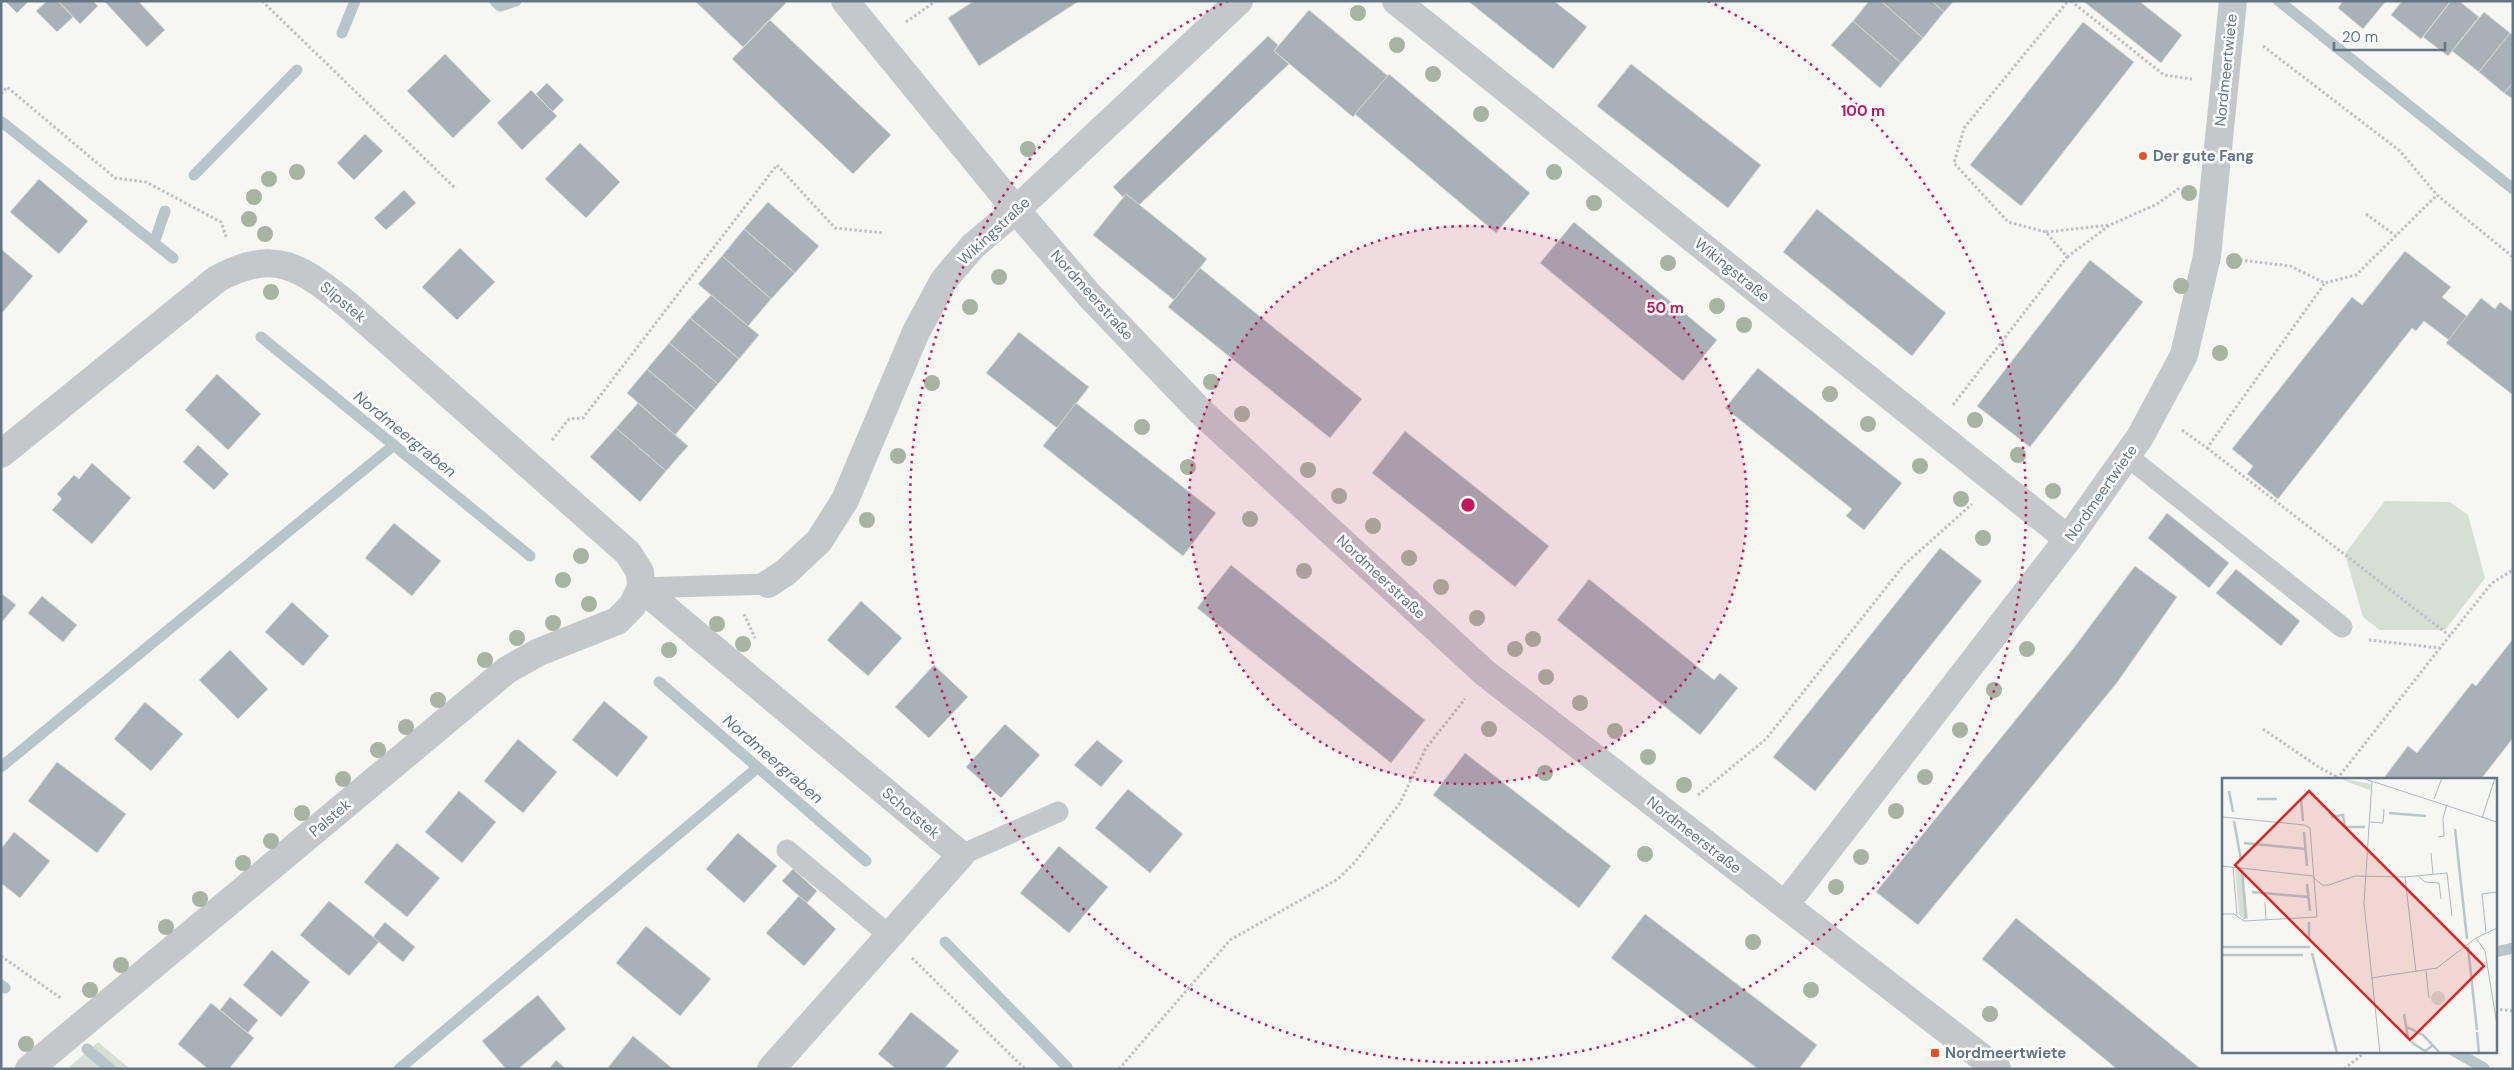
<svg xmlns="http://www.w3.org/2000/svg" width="2514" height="1070" font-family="'DM Sans',sans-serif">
	<rect width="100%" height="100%" fill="#f6f6f3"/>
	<!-- green -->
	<g fill="#d7ded4">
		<polygon points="2385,501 2450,502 2468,515 2485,578 2445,630 2380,630 2363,617 2345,554"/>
		<polygon points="98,1042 130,1069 67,1069"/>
	</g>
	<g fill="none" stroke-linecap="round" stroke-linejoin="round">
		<!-- stream -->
		<g stroke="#b9c6c9" stroke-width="11">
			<polyline points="495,1 500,6 516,1"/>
			<polyline points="2279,1 2513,189"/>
			<polyline points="342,33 355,1"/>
			<polyline points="2,122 173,258"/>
			<polyline points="194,175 297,70"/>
			<polyline points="154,243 165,211"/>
			<polyline points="261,337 530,556"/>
			<polyline points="659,682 866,861"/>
			<polyline points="1,767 394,445"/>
			<polyline points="945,942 1067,1067"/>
			<polyline points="2495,952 2513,948"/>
			<polyline points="1,985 5,988"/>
			<polyline points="87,1049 110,1069"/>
			<polyline points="2454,1051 2484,1068"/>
			<polyline points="399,1069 757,768"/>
		</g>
	</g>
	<!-- building -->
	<g fill="#a8b1b6" stroke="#d8d8d5">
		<polygon points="5,1 29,1 17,13"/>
		<polygon points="47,1 58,1 73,17 57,32 36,11"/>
		<polygon points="58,1 93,1 98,6 80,24"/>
		<polygon points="104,1 138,1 165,30 147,47"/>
		<polygon points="695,1 784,1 786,3 743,47"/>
		<polygon points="974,1 1079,1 979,66 948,18"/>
		<polygon points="1468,1 1554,1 1587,27 1553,69"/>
		<polygon points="1869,1 1881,1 1923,38 1901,63 1853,21"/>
		<polygon points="1881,1 1932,1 1944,12 1923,38"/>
		<polygon points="1932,1 1954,1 1944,12"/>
		<polygon points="2083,1 2139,1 2182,35 2161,63"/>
		<polygon points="2343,1 2386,1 2363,29 2338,8"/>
		<polygon points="2402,1 2451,1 2421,39 2391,15"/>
		<polygon points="2451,1 2459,1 2479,17 2448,56 2423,37"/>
		<polygon points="1309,10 1388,76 1353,117 1274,51"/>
		<polygon points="2484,12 2510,33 2479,72 2452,51"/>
		<polygon points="770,20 891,135 853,174 732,59"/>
		<polygon points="1853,21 1901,63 1880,88 1831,45"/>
		<polygon points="2083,22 2134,62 2021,206 1970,165"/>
		<polygon points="2510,33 2513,35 2513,83 2504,93 2479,72"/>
		<polygon points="1268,36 1278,45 1274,51 1289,64 1139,205 1126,194 1123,197 1113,187"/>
		<polygon points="445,54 491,101 453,138 407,91"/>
		<polygon points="1631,64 1761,165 1728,208 1597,106"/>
		<polygon points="1389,74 1530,193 1496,233 1355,114"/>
		<polygon points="547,83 564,100 552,112 536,94"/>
		<polygon points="2513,83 2513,99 2504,93"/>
		<polygon points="531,90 557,116 522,150 497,123"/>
		<polygon points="365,134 383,151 354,180 337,163"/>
		<polygon points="580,143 620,182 586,218 545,179"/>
		<polygon points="39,179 88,221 59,254 10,212"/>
		<polygon points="404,190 416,203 386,230 374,218"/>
		<polygon points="1126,194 1207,259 1174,300 1093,235"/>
		<polygon points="768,202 819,246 795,273 744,229"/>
		<polygon points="1817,209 1946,313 1912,356 1783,252"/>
		<polygon points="1574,222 1717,340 1683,381 1540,263"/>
		<polygon points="744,229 795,273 771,299 722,256"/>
		<polygon points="460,248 495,282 457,320 422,287"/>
		<polygon points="1,249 33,276 2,313 1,312"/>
		<polygon points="2405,251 2451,287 2442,297 2468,317 2449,340 2424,321 2416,331 2412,328 2278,499 2247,474 2253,466 2232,449 2352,297 2362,305"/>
		<polygon points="722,256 771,299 748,326 698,284"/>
		<polygon points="2090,260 2143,302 2030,447 1977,406"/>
		<polygon points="1200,268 1362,399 1330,438 1168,307"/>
		<polygon points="711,295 759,335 739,359 690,318"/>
		<polygon points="2481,298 2495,309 2500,302 2513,312 2513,395 2446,343"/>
		<polygon points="690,318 739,359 718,384 669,343"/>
		<polygon points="1019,332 1089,387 1057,428 986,373"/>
		<polygon points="669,343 718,384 696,410 647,369"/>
		<polygon points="1758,368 1902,483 1864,530 1846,516 1852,509 1725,408"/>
		<polygon points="647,369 696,410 675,435 627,393"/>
		<polygon points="217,374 261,414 228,450 185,410"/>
		<polygon points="638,403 688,446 666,471 616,428"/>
		<polygon points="1076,403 1216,513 1183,556 1043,446"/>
		<polygon points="616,428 666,471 640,502 590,457"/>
		<polygon points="1405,431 1549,546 1515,587 1372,473"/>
		<polygon points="198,445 229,474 214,490 183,462"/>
		<polygon points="92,463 131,498 92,544 52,510 62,499 57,494 74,475 79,479"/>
		<polygon points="2167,513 2229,563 2209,588 2148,538"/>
		<polygon points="394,523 441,561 412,596 365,558"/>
		<polygon points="1940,548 1982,581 1815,791 1773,757"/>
		<polygon points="1231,565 1425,720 1391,763 1197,608"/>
		<polygon points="2135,566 2177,597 2116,684 1918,925 1876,892 2073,649"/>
		<polygon points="2236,569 2300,621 2281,646 2216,593"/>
		<polygon points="1589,579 1714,680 1720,673 1738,688 1700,735 1557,620"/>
		<polygon points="1,593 16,605 1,623"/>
		<polygon points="42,596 77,625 63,642 28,613"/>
		<polygon points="861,601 902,638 868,676 827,640"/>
		<polygon points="292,602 329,636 303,666 265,632"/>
		<polygon points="2513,639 2513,738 2481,779 2383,779 2408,746 2417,753 2472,683 2476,686"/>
		<polygon points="230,650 268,689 238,719 199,680"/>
		<polygon points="934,665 968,697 929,738 895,707"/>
		<polygon points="604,701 648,737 617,777 572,740"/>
		<polygon points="145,702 183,734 151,771 114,739"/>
		<polygon points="1005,724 1040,755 1001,798 966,767"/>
		<polygon points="518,739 557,772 523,813 484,781"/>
		<polygon points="1097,740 1123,761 1101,787 1074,765"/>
		<polygon points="1465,753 1611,866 1579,908 1433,795"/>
		<polygon points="57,762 126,814 97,853 28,801"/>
		<polygon points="1128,789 1183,834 1150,873 1095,828"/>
		<polygon points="459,791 496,822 462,863 425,832"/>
		<polygon points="14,832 50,861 20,898 1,883 1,849"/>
		<polygon points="738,833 777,866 744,903 706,869"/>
		<polygon points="397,843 440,878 407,917 364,882"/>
		<polygon points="1059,846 1108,887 1069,933 1020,893"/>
		<polygon points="793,869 817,891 807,903 782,881"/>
		<polygon points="799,896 836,929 804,966 766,933"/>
		<polygon points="329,901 379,942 349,976 300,935"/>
		<polygon points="1645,914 1817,1045 1799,1069 1758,1069 1611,958"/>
		<polygon points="2016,918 2201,1069 2117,1069 1982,959"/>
		<polygon points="385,922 415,947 403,962 373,937"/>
		<polygon points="646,926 711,979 680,1016 616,963"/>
		<polygon points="272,950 310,982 281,1017 243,985"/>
		<polygon points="538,995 566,1029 518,1069 506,1069 482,1041"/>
		<polygon points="230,997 258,1020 248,1033 220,1010"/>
		<polygon points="211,1003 254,1038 229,1069 208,1069 178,1044"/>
		<polygon points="911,1012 959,1051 944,1069 896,1069 878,1054"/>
		<polygon points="633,1036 673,1069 607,1069"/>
		<polygon points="556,1060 566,1069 549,1069"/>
	</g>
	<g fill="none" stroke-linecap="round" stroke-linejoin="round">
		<!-- path -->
		<g stroke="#bdc0c2" stroke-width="3" stroke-dasharray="2.5 2.5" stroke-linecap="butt">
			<polyline points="262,1 456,189"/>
			<polyline points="2071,1 2164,75 2192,79"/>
			<polyline points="906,22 936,1"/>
			<polyline points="2263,46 2400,151 2437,195 2513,257"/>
			<polyline points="1,94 7,87 115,178 146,182 221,222 227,239"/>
			<polyline points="2366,214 2396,236"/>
			<polyline points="2046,232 2110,225"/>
			<polyline points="2067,257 2110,225 2157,204 2181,187"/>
			<polyline points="2240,260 2290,266 2325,283 2356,275 2437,195"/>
			<polyline points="1953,405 2067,257 2046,232 2008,222 1954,163 1964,128 2068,1"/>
			<polyline points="2182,430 2207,448 2325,283"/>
			<polyline points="552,440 569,419 583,418 777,165 835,228 883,233"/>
			<polyline points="2207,448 2450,636"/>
			<polyline points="744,614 755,638"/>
			<polyline points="2369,640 2440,648 2492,583 2513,570"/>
			<polyline points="2263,729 2320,768 2337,777"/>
			<polyline points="2337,779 2440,648"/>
			<polyline points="1698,795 1766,739 1904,565 1972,504"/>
			<polyline points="1,956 62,999"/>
			<polyline points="912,958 1025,1069"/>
			<polyline points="2495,1009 2513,1011"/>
			<polyline points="1119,1069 1230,940 1338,879 1355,862 1400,803 1426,748 1465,699"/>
			<polyline points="2344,1069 2367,1051"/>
		</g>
		<!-- service -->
		<g stroke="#c4c8cb" stroke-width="21">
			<polyline points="2127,456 2342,627"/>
			<polyline points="641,588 768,584"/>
			<polyline points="787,850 890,936"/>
			<polyline points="961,855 1058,812"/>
		</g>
		<!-- minor -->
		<g stroke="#c4c8cb" stroke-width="28">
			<polyline points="845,1 1016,210 1089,295 1201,412 1485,673 1997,1069"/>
			<polyline points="1396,1 2068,539"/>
			<path d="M 1,454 L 217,279 C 276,247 302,268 349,306 L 628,553 L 640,572 L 641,588 L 632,606 L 617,621 L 539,652 L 507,670 L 29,1069"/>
			<polyline points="768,584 786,572 819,541 845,500 916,332 944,280 973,246 1016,210 1239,1"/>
			<polyline points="641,588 961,855 771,1069"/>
			<polyline points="1785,905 2068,539 2140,437 2184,355 2207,256 2233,1"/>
		</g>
	</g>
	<!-- trees -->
	<g fill="#a8b3a4">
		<circle cx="1358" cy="13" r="8"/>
		<circle cx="1397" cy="45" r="8"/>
		<circle cx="1433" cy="74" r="8"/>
		<circle cx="1481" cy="114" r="8"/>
		<circle cx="1028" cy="149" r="8"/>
		<circle cx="297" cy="172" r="8"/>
		<circle cx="1554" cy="172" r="8"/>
		<circle cx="269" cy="179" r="8"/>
		<circle cx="2189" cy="193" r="8"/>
		<circle cx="254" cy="197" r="8"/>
		<circle cx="1594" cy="203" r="8"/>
		<circle cx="249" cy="219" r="8"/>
		<circle cx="265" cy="234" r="8"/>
		<circle cx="2234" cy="261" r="8"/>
		<circle cx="1668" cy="263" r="8"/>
		<circle cx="999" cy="277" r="8"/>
		<circle cx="2181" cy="286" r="8"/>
		<circle cx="271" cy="292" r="8"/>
		<circle cx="1717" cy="306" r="8"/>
		<circle cx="970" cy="307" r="8"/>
		<circle cx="1744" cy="325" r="8"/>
		<circle cx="2220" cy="353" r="8"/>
		<circle cx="1211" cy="382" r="8"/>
		<circle cx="932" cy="383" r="8"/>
		<circle cx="1830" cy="394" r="8"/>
		<circle cx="1242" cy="414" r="8"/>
		<circle cx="1975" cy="420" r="8"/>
		<circle cx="1868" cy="424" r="8"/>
		<circle cx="1142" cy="427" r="8"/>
		<circle cx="2018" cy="455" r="8"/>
		<circle cx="898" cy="456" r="8"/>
		<circle cx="1920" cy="466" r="8"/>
		<circle cx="1188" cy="467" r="8"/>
		<circle cx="1308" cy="470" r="8"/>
		<circle cx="2053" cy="491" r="8"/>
		<circle cx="1339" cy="496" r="8"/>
		<circle cx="1961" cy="499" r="8"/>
		<circle cx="1250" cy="519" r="8"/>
		<circle cx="867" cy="520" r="8"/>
		<circle cx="1373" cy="526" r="8"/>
		<circle cx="1983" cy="538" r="8"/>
		<circle cx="581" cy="556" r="8"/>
		<circle cx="1409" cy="558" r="8"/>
		<circle cx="1304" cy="571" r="8"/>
		<circle cx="563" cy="580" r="8"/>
		<circle cx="1441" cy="587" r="8"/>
		<circle cx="589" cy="604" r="8"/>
		<circle cx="1477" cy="618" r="8"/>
		<circle cx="553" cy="623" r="8"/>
		<circle cx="717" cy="624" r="8"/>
		<circle cx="517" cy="638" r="8"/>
		<circle cx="1533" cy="639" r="8"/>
		<circle cx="743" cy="644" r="8"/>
		<circle cx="1515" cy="649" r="8"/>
		<circle cx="2027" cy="649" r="8"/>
		<circle cx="669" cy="650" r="8"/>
		<circle cx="485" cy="660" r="8"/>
		<circle cx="1546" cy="677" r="8"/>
		<circle cx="1994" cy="690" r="8"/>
		<circle cx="438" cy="700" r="8"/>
		<circle cx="1580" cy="703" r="8"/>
		<circle cx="406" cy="727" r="8"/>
		<circle cx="1489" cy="729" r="8"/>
		<circle cx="1960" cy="730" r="8"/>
		<circle cx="1615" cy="731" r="8"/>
		<circle cx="378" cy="750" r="8"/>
		<circle cx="1648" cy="757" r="8"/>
		<circle cx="1545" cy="773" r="8"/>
		<circle cx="1925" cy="777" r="8"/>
		<circle cx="343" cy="779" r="8"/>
		<circle cx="1684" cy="785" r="8"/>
		<circle cx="1896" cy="811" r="8"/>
		<circle cx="302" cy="813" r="8"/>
		<circle cx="271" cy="841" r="8"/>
		<circle cx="1645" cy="854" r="8"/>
		<circle cx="1861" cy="857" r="8"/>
		<circle cx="243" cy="863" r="8"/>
		<circle cx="1836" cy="887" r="8"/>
		<circle cx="200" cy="899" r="8"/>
		<circle cx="166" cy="927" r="8"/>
		<circle cx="1753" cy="942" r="8"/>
		<circle cx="121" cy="965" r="8"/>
		<circle cx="90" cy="990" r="8"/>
		<circle cx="1811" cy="990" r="8"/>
		<circle cx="1990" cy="1014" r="8"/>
		<circle cx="26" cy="1044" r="8"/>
	</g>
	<!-- distance rings -->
	<circle cx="1468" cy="505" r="279" fill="#c2185b" fill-opacity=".12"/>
	<g fill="none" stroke="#c2185b" stroke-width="2.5" stroke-dasharray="2.5 5">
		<circle cx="1468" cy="505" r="279"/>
		<path d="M1708 1A558 558 0 1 1 1228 1"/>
	</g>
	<!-- markers -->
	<g fill="#e85021" stroke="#fff" stroke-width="2">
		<circle cx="2143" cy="156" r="5"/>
		<rect x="1930" y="1048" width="10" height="10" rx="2.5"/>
	</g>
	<g text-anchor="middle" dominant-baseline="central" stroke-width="5" stroke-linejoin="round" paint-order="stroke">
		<!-- street labels -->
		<g font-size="15" fill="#647685" stroke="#fff">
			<text transform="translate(2226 70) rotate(-84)">Nordmeertwiete</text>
			<text transform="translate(994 231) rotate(-43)">Wikingstraße</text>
			<text transform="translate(1732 270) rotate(39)">Wikingstraße</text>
			<text transform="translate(1092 295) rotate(48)">Nordmeerstraße</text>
			<text transform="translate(343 302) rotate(40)">Slipstek</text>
			<text transform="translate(2101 493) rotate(-55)">Nordmeertwiete</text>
			<text transform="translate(1381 577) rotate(43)">Nordmeerstraße</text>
			<text transform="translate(911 813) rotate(40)">Schotstek</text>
			<text transform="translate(330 818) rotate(-40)">Palstek</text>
			<text transform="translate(1694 835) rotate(38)">Nordmeerstraße</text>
		</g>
		<!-- poi labels -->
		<g font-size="15" font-weight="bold" fill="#647685" stroke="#fff" text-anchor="start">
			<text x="2153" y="156">Der gute Fang</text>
			<text x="1945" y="1053">Nordmeertwiete</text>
		</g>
		<!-- water labels -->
		<g font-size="16" font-style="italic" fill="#607881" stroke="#fff">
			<text transform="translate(405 434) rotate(39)">Nordmeergraben</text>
			<text transform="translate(773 759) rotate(41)">Nordmeergraben</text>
		</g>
	</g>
	<!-- overview -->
	<g transform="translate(2222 778)">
		<rect width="275" height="275" fill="#f6f6f3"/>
		<path d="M 118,0 L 149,6 L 148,12 L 131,6 ZM 13,91 L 21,92 L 26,141 L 21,141 L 17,136 ZM209 220a7 7 0 1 1 14 0a7 7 0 1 1-14 0Z" fill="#d7ded4"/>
		<path fill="none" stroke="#b9c6c9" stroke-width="2.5" d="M 7,13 L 11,34M 35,21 L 55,21M 79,21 L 81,43M 167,35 L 204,38M 109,39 L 121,37 L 123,49 L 143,49M 12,43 L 19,82M 233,51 L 245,161M 82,54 L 85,88M 22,65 L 84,71M 20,93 L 24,140M 85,106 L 88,133M 30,114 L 86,119M 87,161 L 87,144M 0,169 L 88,169M 246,169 L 255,252M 90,175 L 115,275M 0,177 L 81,177M 182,236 L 186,260M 183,248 L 201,257 L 218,275M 255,254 L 257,275M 189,264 L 203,273 L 210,268"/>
		<path fill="none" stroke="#afb7bd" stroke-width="1" d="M 140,0 L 275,44M 150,3 L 142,125 L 158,275M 212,21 L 220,0M 0,39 L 83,47 L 88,50 L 95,139 L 22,143 L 12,136 L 0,136M 260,40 L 273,0M 148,44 L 161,45 L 162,31M 216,59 L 222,58 L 221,40 L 225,26M 209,75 L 211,96M 0,88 L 91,98M 11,89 L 15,137M 196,98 L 203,104 L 217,105 L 219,121M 91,99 L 100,107 L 107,107 L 133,98 L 183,99 L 225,95 L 230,138M 183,99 L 194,194M 43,124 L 44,142M 264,154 L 260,116 L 275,114M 254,160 L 263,173 L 275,247M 204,193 L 207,220M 149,200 L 215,190 L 254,160 L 275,150"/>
		<path fill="#d62828" fill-opacity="0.15" stroke="#d62828" stroke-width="2.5" d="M 87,13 L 262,188 L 188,262 L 13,87 Z"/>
		<rect width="275" height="275" fill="none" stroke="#647685" stroke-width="2.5"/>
	</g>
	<circle cx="1468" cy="505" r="8" fill="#c2185b" stroke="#fff" stroke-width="2.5"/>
	<g font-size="15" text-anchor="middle" font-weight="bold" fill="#c2185b" stroke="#fff" stroke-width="5" stroke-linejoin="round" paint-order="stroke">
		<text x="1863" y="116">100 m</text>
		<text x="1665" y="313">50 m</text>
	</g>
	<!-- border -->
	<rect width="2514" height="1070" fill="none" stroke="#647685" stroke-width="5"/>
	<!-- scale -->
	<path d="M2334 42v8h111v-8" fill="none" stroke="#647685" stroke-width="2.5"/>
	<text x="2342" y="42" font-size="15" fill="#647685" stroke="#ffffff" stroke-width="4" paint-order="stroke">20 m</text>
</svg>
